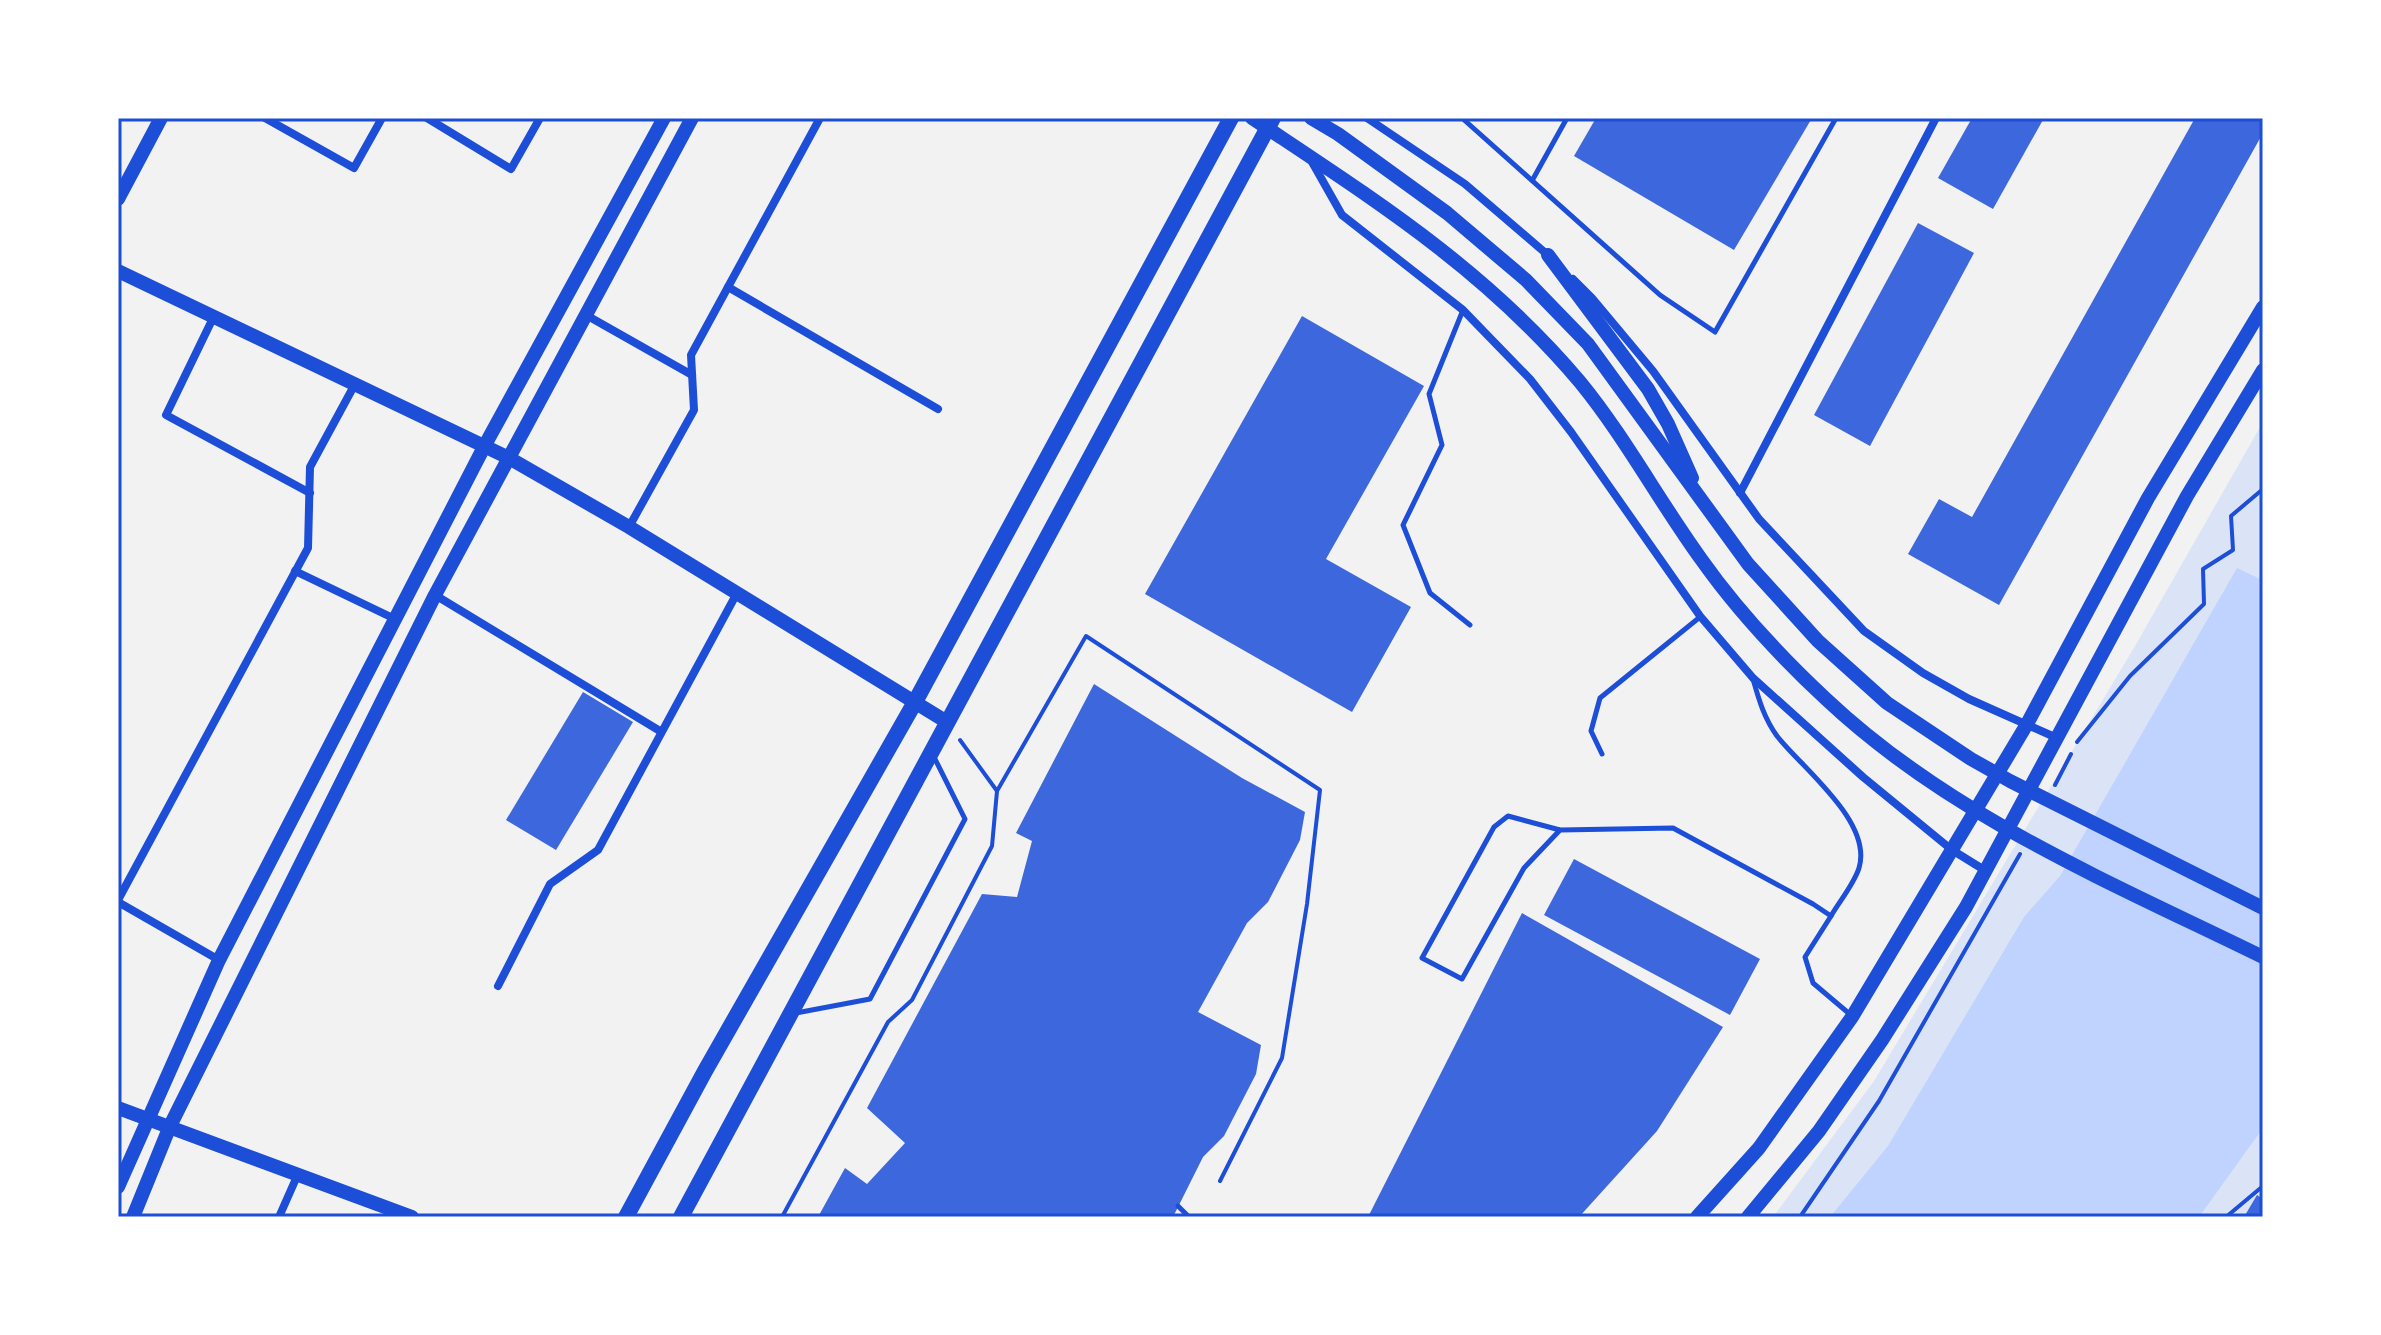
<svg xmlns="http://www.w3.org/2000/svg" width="2381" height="1335" font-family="Barlow,sans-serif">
	<rect width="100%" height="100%" fill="#f2f2f2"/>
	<!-- green -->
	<polygon fill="#dbe4f7" points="2263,422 2263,1217 1773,1217 1874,1081 2135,646"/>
	<!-- water -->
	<polygon fill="#bfd3fe" points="2237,568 2260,579 2263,575 2263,1128 2199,1217 1830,1217 1888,1146 2024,917 2060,876"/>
	<!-- building -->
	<g fill="#3d67dc">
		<polygon points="1596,118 1812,118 1734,250 1574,156"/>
		<polygon points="1972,118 2044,118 1993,209 1938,178"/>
		<polygon points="2195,118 2263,118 2263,133 1999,605 1908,554 1939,499 1972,517"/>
		<polygon points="1918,223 1974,253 1870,446 1814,415"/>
		<polygon points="1302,316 1424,386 1326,559 1411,607 1352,712 1145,594"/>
		<polygon points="1094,684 1242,778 1305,812 1300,840 1268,902 1247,923 1198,1012 1261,1045 1256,1074 1224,1136 1203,1157 1173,1217 818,1217 845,1168 867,1184 905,1143 867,1108 982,894 1017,897 1032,841 1016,833"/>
		<polygon points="583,692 633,722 556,850 506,820"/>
		<polygon points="1574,859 1760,959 1730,1015 1544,915"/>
		<polygon points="1522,913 1723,1027 1657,1131 1579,1217 1368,1217"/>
		<polygon points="2257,1195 2263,1199 2263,1217 2244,1217"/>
	</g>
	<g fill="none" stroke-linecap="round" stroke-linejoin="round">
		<!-- path -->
		<g stroke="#1d4ed8" stroke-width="4">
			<polyline points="960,740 997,791 1086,636 1320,790 1307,904 1282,1058 1220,1181"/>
			<polyline points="2077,742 2130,676 2204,604 2203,569 2233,550 2231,516 2263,489"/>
			<polyline points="2055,785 2071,754"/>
			<polyline points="782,1217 888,1022 912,1000 992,846 997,791"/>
			<polyline points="1800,1217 1879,1101 2020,854"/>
			<polyline points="2226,1217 2263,1186"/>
		</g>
		<!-- service -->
		<g stroke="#1d4ed8" stroke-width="5">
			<polyline points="1462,118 1660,295 1715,332 1836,118"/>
			<polyline points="1533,179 1567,118"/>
			<polyline points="1463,310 1429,394 1442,445 1403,525 1430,593 1470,625"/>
			<path d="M 1753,679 C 1759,700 1764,718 1777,736 C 1803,769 1873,822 1859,868 C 1854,884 1839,902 1831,916"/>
			<polyline points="1602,754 1591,731 1600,698 1700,617"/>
			<polyline points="1560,830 1524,868 1462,979 1422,958 1494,827 1508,816 1560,830 1673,828 1813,904 1831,916 1805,957 1813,983 1852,1016"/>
			<polyline points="796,1013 870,999 965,819 933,755"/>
			<polyline points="1178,1206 1189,1217"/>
		</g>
		<!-- minor -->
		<g stroke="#1d4ed8" stroke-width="8">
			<polyline points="265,118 354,168 382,118"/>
			<polyline points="427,118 511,169 540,118"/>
			<polyline points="1367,118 1465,184 1549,256"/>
			<polyline points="1312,162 1342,215 1463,310 1530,379 1571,432 1700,616 1753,678 1863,777 1952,850 1986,871"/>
			<polyline points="1573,279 1592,298 1653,371 1759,519 1864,631 1923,673 1969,699 2057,738"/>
			<polyline points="728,287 938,409"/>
			<polyline points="586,315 692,375"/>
			<polyline points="214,316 166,415 310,493"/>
			<polyline points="1740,493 1936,118"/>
			<polyline points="629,527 694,410 691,355 820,118"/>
			<polyline points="295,571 395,619"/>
			<polyline points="435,595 660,731"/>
			<polyline points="118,900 308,548 310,467 355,384"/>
			<polyline points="118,902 219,960"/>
			<polyline points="498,986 550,884 598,850 737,593"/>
			<polyline points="279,1217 298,1174"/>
		</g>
		<!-- tertiary -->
		<g stroke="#1d4ed8" stroke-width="14">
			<polyline points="118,199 161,118"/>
			<polyline points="118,271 509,458 629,527 947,722"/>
			<polyline points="118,1108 412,1217"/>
			<polyline points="118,1187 219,960 485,445 664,118"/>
			<polyline points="133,1217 170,1126 435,595 692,118"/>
		</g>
		<!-- secondary -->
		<g stroke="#1d4ed8" stroke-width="14">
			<path d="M 1252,118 C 1373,199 1484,268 1580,382 C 1625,437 1659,501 1701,559 C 1737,610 1780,656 1826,699 C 1950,816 2112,883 2263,957"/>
			<polyline points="1311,118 1338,134 1447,213 1526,280 1588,344 1748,564 1818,641 1887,703 1971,759 2010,781 2263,908"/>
			<polyline points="1548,255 1648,389 1668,424 1692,478"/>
			<polyline points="1697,1217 1759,1148 1852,1017 2027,724 2148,498 2263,307"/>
			<polyline points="1748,1217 1819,1131 1882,1040 1966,907 2187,496 2263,370"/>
		</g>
		<!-- primary -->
		<g stroke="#1d4ed8" stroke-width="16">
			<polyline points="626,1217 705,1071 915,702 1231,118"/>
			<polyline points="681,1217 1273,118"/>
		</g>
	</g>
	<!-- border -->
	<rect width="2381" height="1335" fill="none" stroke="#ffffff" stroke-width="240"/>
	<rect x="120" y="120" width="2141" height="1095" fill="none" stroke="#1d4ed8" stroke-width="3"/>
</svg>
